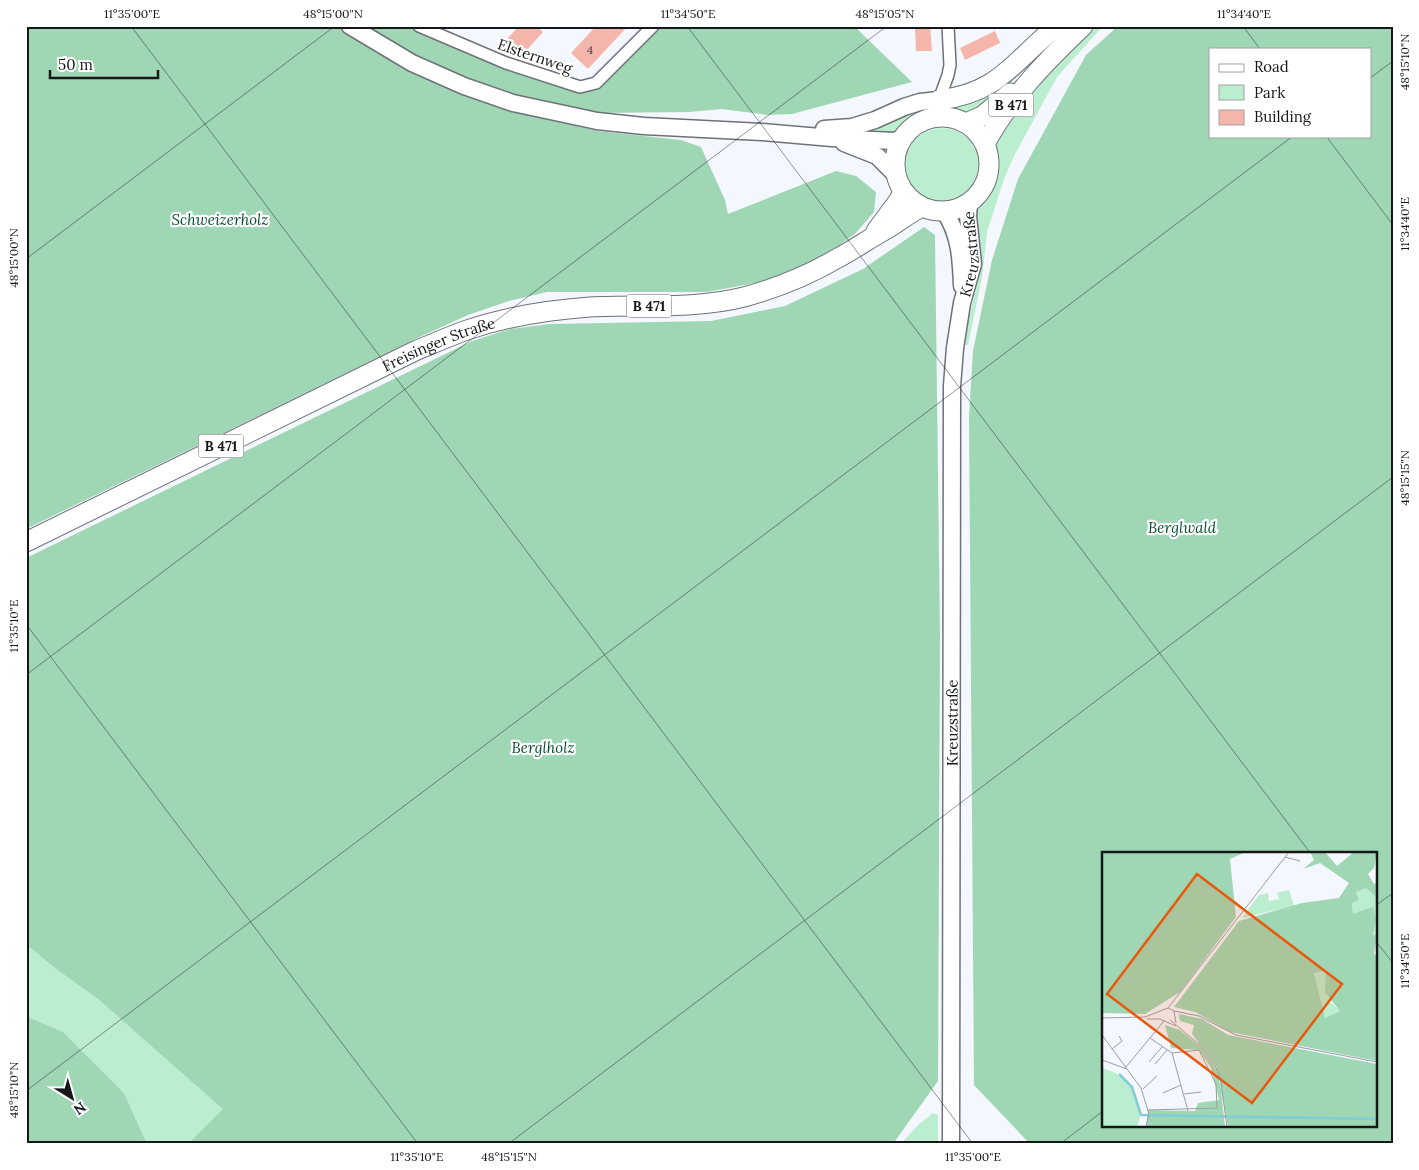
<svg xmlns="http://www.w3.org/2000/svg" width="1419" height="1170" font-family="Lora,serif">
	<rect width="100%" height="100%" fill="#f4f7fe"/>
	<!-- green -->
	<g fill="#bbedcf">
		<polygon points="1095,26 1103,26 1057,77 1015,154 1004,179 987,232 982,278 968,345 964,345 966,328 976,290 978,269 974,221 977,211 992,188 997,173 996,140 1029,95"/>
		<polygon points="1054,41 986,107 969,114 942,111 932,112 919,116 899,131 891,134 866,134 864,130 903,113 940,105"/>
		<circle cx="942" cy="165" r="37"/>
		<polygon points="26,944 56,969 98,999 224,1109 188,1144 147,1144 124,1093 63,1032 26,1016"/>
		<polygon points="933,1113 938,1115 938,1144 901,1144 918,1125"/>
	</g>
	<!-- forest -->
	<g fill="#9fd7b5" fill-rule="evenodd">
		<polygon points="26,26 337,26 407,69 511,111 598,131 681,140 701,147 725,200 728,214 836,171 856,176 876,192 874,212 855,234 822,257 776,279 707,292 547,292 509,301 468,315 422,336 26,529"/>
		<polygon points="363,26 419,26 580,87 596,83 653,26 854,26 912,82 792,114 768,115 722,109 689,112 596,113 517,96 465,78 417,57"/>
		<path d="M 1118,26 L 1393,26 L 1393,1144 L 1030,1144 L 974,1085 L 969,417 L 973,351 L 992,260 L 1018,179 L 1086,55 ZM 1210,49 L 1370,49 L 1370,136 L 1210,136 ZM 1103,854 L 1375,854 L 1375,1126 L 1103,1126 Z"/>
		<polygon points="924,227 935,235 940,634 938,1081 893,1144 188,1144 223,1109 98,999 56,969 26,944 26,558 472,341 510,329 550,324 711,321 785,306 863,269"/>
		<polygon points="26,1016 63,1032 124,1093 147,1144 26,1144"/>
	</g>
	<!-- building -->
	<g fill="#f4b6ab">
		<polygon points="519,26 536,26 543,32 525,52 508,38"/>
		<polygon points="596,26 628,26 588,69 571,53"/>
		<polygon points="915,26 930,26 932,51 916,51"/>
		<polygon points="995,31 1000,43 965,60 960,48"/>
	</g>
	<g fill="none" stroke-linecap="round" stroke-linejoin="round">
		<defs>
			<g id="minor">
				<polyline points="419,26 506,63 580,87 596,83 653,26"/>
				<polyline points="939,100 948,75 950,65 948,26"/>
			</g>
			<g id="secondary">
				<polyline points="350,26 412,63 464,86 513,103 597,121 644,126 762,132 832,138 894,141 901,139"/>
				<polyline points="824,129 852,127 875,120 904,107 920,102 939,100"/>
				<polyline points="844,143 877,156 896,175"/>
				<path d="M 944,211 C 960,234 961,259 962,286"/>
				<path id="s1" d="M 951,1144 L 952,386 L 955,348 L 962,303 L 973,264 L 968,216 L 969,203"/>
			</g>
			<g id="primary">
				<path d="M 939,100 C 1000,93 1014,60 1057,26"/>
				<circle cx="942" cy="164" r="47"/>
				<polyline points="966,123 982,116 1010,93"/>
				<path d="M 985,144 C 1009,99 1046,61 1083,26"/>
				<polyline points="876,231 899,200 903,191"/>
				<path id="s2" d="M 26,542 L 415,351 C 432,344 448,337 464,331 C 504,317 548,310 590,307 C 643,304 691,310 744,297 C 777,288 809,275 838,258 C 855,249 870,238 887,229 C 899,222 909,213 922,207"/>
			</g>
		</defs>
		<!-- minor casing -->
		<use href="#minor" stroke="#6e7178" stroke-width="14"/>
		<!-- secondary casing -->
		<use href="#secondary" stroke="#6e7178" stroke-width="19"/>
		<!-- primary casing -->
		<use href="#primary" stroke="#6e7178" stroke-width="21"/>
		<!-- minor -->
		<use href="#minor" stroke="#fff" stroke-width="11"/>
		<!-- secondary -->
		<use href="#secondary" stroke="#fff" stroke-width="16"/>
		<!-- primary -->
		<use href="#primary" stroke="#fff" stroke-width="19"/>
	</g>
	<!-- ticks -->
	<path fill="none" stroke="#151719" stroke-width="1" stroke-opacity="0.45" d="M 131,26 L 973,1144M 687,26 L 1311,854M 1243,26 L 1260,49M 1370,78 L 1393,61M 1326,136 L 1393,225M 26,259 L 335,26M 26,624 L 418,1144M 26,675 L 887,26M 1375,906 L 1393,893M 1375,940 L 1393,963M 26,1091 L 1293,136M 508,1144 L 1393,477M 1060,1144 L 1103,1111"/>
	<g text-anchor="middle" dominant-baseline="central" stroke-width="4.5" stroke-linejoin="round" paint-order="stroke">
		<!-- number labels -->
		<g font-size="12" fill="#4d3f3e">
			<text x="590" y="49">4</text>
		</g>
		<!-- shield labels -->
		<g fill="#fff" stroke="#5b5d5e" stroke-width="1">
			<rect x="988.5" y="93.5" width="45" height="23" rx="4"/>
			<rect x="626.5" y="294.5" width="45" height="23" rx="4"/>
			<rect x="198.5" y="434.5" width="45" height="23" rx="4"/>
		</g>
		<g font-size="14" font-weight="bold" fill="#151719">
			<text x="1011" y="105">B 471</text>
			<text x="649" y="306">B 471</text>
			<text x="221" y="446">B 471</text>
		</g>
		<!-- street labels -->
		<g font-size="15" fill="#151719" stroke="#fff">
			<text transform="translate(535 56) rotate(19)">Elsternweg</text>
			<text stroke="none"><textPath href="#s1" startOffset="892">Kreuzstraße</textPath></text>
			<text stroke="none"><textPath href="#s2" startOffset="458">Freisinger Straße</textPath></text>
			<text stroke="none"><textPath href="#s1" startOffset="421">Kreuzstraße</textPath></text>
		</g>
		<!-- park labels -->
		<g font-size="15" font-style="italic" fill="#084f31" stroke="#fff">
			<text x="220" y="219">Schweizerholz</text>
			<text x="1182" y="527">Berglwald</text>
			<text x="543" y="747">Berglholz</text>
		</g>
	</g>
	<!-- overview -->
	<g transform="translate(1102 852)">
		<rect width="275" height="275" fill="#f4f7fe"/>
		<path d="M 264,36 L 275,46 L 275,84 L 271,84 L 274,68 L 251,62 L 250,50 L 257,48 L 254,40 ZM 187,38 L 192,54 L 140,66 L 157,43 L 166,41 L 167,49 L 177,47 L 175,41 ZM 224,119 L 227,149 L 238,159 L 223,166 L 212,121 ZM 0,216 L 14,221 L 30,235 L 39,263 L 35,275 L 0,275 Z" fill="#bbedcf"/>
		<path d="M 0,0 L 144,0 L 128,7 L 134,65 L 78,140 L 43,162 L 0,161 ZM 208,0 L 223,0 L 235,14 L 252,0 L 275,0 L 272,16 L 266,22 L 272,32 L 275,30 L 275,46 L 264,36 L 254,40 L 257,48 L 250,51 L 251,62 L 271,55 L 274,68 L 271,83 L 275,84 L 272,102 L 275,104 L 275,209 L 128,180 L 93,160 L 72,155 L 137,69 L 200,51 L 237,46 L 247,31 L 218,11 L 201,17 L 212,8 ZM 224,119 L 223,141 L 238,159 L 223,166 L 212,121 ZM 77,162 L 100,167 L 126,183 L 275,212 L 275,275 L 126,275 L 114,213 L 90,182 L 92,173 L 78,169 ZM 63,173 L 78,178 L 98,194 L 112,213 L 118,230 L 123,275 L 44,275 L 46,258 L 93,259 L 96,251 L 117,248 L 109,216 L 97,198 L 69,196 Z" fill="#9fd7b5" fill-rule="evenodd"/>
		<path fill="none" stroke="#82cdd3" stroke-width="2.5" d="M 17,222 L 30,235 L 39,263M 39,263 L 275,267"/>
		<path fill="none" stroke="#9b9da2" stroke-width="1" d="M 183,5 L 198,9M 66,156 L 187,0M 72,159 L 97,164 L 134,183 L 275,210M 0,166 L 43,165 L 66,156 L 72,159 L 74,171M 45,167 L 58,167 L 74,174M 68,168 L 98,193 L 113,213 L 119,230 L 125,275M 0,183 L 39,236 L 47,262 L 44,275M 48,186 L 70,201M 10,197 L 20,189 L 17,184M 70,201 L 86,259M 0,208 L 25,217M 47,210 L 60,195M 53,212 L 65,198M 24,215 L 62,169M 41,237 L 55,224M 61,241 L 79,233M 82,242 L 99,240M 46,258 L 115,256 L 114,232 L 97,198 L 70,201"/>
		<path fill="#e8590c" fill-opacity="0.15" stroke="#e8590c" stroke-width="2.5" d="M 95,22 L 240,132 L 150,251 L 5,142 Z"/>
		<rect width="275" height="275" fill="none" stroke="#151719" stroke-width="2.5"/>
	</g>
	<!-- border -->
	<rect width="1419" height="1170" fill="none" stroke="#ffffff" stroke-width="55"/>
	<!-- legend -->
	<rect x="1209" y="48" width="162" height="90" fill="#ffffff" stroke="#a1a2a3"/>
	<rect x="1219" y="64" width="25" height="8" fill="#ffffff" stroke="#a1a2a3"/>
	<text x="1254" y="72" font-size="15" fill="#151719">Road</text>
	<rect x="1219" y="85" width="25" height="15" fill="#bbedcf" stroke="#a1a2a3"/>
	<text x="1254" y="98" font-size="15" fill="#151719">Park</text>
	<rect x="1219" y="110" width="25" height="15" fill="#f4b6ab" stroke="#a1a2a3"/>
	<text x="1254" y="122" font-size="15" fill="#151719">Building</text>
	<!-- north arrow -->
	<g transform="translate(72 1098) rotate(143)" stroke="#ffffff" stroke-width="4" paint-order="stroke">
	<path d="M0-4L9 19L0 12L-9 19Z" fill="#151719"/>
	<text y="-8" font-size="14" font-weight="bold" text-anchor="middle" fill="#151719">N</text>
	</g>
	<!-- scale -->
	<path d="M50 70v8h108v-8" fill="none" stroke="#151719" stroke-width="2.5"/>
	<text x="58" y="70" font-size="15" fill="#151719" stroke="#ffffff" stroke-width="4" paint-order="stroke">50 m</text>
	<rect x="28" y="28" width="1364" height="1114" fill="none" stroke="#151719" stroke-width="2"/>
	<g font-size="12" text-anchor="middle" fill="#151719">
		<text x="132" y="18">11°35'00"E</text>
		<text x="333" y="18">48°15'00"N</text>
		<text x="688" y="18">11°34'50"E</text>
		<text x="885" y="18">48°15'05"N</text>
		<text x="1244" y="18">11°34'40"E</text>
		<text transform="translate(1405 62) rotate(-90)" y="4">48°15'10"N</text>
		<text transform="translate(1405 224) rotate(-90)" y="4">11°34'40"E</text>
		<text transform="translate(14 258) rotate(-90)" y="4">48°15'00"N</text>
		<text transform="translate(1405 478) rotate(-90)" y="4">48°15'15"N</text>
		<text transform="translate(14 626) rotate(-90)" y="4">11°35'10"E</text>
		<text transform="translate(1405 961) rotate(-90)" y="4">11°34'50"E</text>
		<text transform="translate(14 1090) rotate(-90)" y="4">48°15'10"N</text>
		<text x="417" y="1161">11°35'10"E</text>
		<text x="509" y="1161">48°15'15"N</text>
		<text x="973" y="1161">11°35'00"E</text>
	</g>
</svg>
